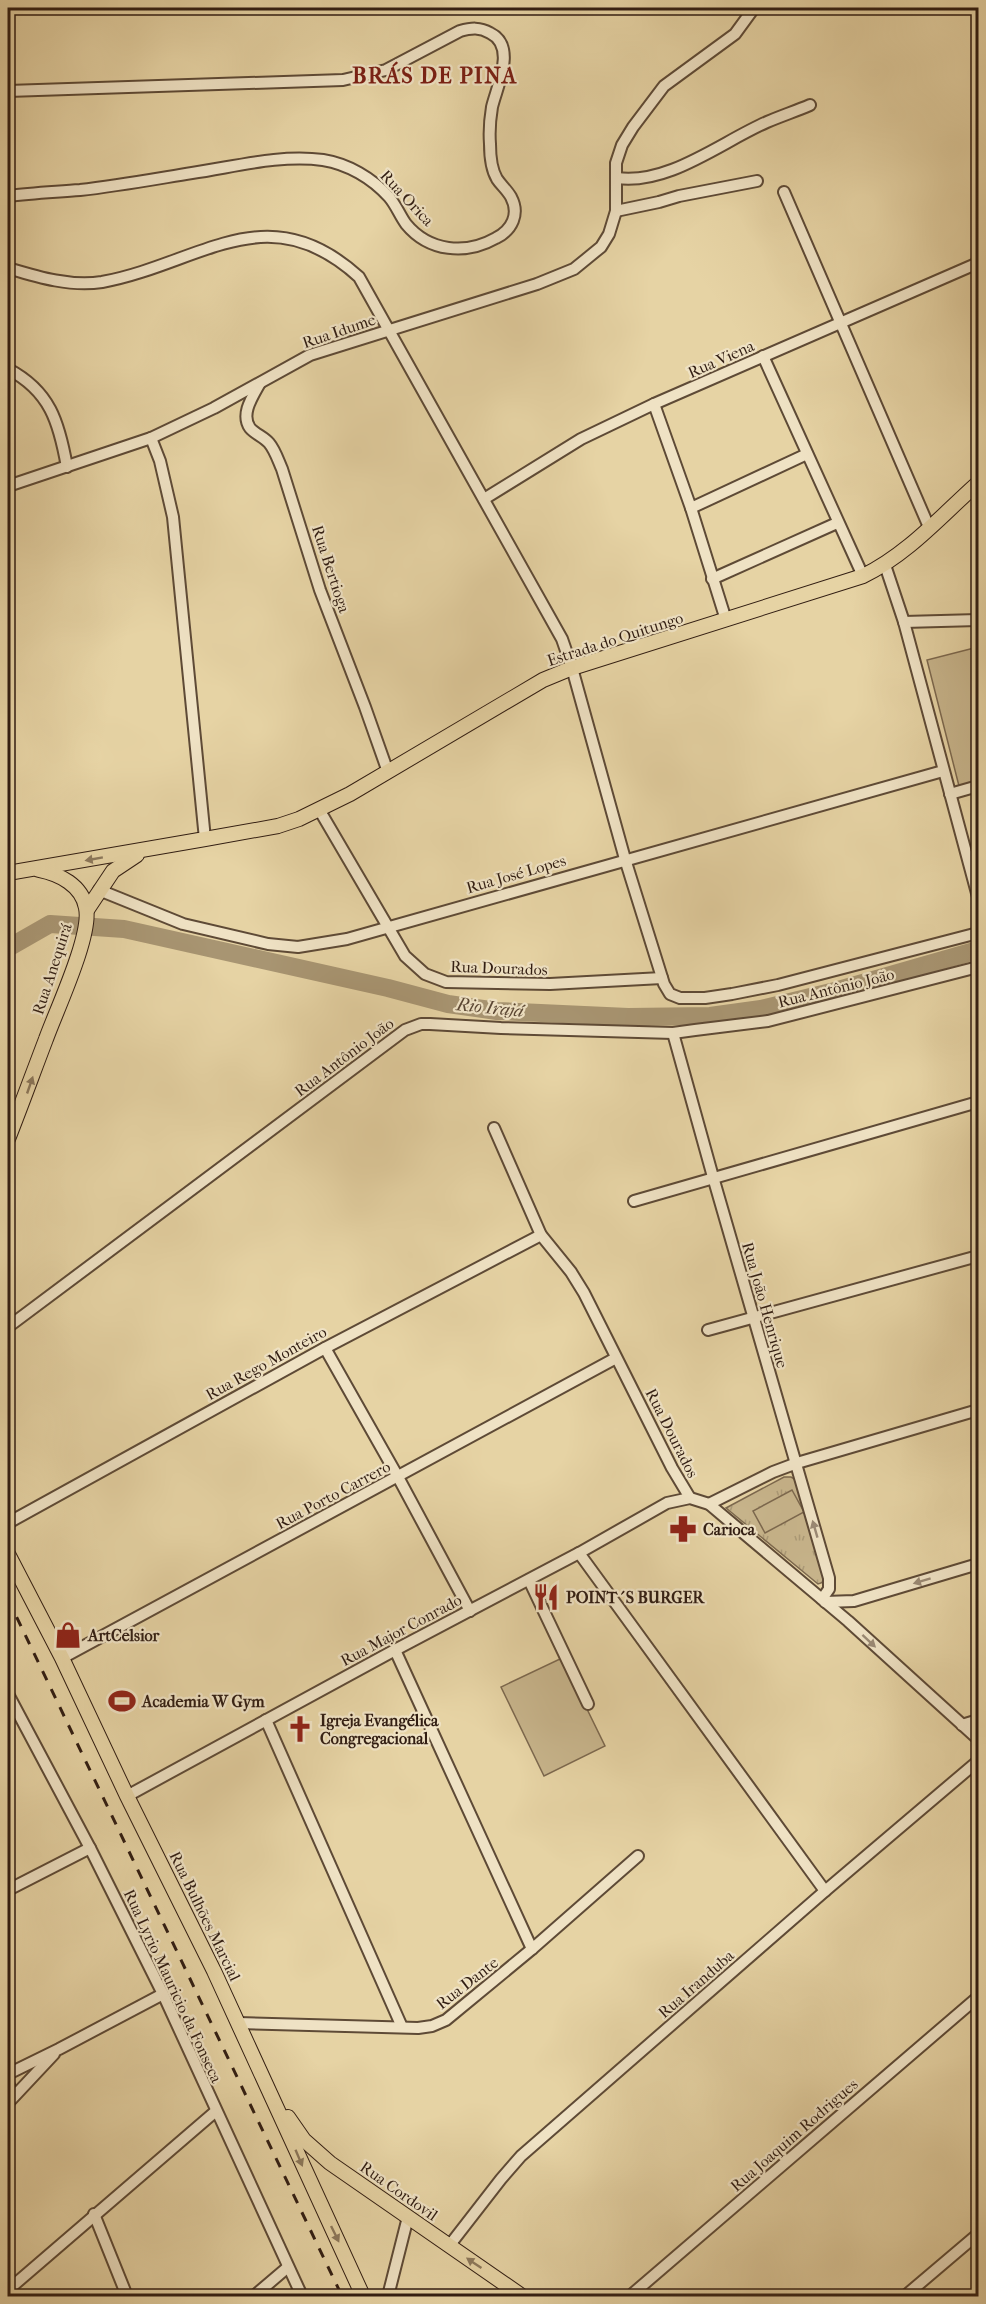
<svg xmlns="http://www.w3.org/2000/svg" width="986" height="2304" font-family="'IM FELL French Canon',serif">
	<defs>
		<pattern id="park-tufts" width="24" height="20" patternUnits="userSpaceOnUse" patternTransform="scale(1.5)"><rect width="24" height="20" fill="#c7b48b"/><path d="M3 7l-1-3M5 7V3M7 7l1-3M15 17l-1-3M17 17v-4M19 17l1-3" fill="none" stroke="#ab9a77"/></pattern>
	</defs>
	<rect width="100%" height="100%" fill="#e6d3a4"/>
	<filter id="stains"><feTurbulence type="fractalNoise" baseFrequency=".00333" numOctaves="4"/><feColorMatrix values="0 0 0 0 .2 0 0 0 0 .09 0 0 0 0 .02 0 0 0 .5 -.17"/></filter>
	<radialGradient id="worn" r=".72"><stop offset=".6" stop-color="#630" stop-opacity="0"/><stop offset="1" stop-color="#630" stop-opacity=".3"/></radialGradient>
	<!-- park -->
	<polygon fill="url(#park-tufts)" stroke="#7c684e" stroke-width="1.5" points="784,1477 791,1477 798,1481 827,1576 824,1582 818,1584 726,1508"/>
	<!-- pitch -->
	<g fill="#c7b48b" stroke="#7c684e" stroke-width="1.5">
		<polygon points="978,647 978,781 959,786 927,660"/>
		<polygon points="792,1490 804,1512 765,1533 753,1511"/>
		<polygon points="562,1658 605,1746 544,1776 501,1687"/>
	</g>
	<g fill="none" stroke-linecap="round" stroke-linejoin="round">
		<!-- river -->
		<polyline stroke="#a89572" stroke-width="18" points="8,948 50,924 124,929 388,988 448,1004 497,1011 628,1017 710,1016 761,1009 835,991 978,950"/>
		<defs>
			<g id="minor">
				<path d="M 8,91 L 343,80 L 386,70 L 460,31 C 471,28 480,27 490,33 C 517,46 497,86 492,107 C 490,119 489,131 490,144 C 490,155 491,169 497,179 C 501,185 507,190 511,197 C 520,214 512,230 496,238 C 466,255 429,252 406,224 C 400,216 396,205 389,197 C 372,178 348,164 323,160 C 280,154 234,167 192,173 C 155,179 117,186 80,190 C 56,192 32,193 8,196"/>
				<path d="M 617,178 C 669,185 721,142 767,122 C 781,116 796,111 810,105"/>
				<polyline points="784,192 929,527"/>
				<polyline points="616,211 659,202 679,196 757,181"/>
				<path d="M 8,268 C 38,277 70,287 102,282 C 200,264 267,193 359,277 L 562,639 L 572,668 L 625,859 L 664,984 L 670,994 L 680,998 L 705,998 L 732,994 L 778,985 L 978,933"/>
				<polyline points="763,356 863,576"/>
				<path d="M 8,369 C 50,391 59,422 67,467"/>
				<path d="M 260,383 C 253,396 240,414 250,428 C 255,434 264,437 269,443 C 275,450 278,460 282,469 L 320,590 L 365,707 L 388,772"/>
				<polyline points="654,404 691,508 726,620"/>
				<polyline points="151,438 160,461 173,517 205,839"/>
				<polyline points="8,486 151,438 214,408 310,355 537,284 574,269 601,247 609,234 616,211 616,163 622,145 633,127 664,86 735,34 754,8"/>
				<polyline points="484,499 581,439 654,404 978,263"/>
				<polyline points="691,508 807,454"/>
				<polyline points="885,565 904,622 978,897"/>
				<polyline points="712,579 837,523"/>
				<polyline points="904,622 978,620"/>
				<polyline points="950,794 978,786"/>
				<polyline points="320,811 405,956 425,974 446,982 550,984 662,978"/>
				<polyline points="99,890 183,924 268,944 298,947 347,939 943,771"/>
				<polyline points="673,1033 713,1177 829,1578 829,1589 822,1599"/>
				<polyline points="494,1128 541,1235 571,1272 584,1293 672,1468 690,1498"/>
				<polyline points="634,1201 978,1102"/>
				<polyline points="8,1327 405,1030 421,1024 430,1024 501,1028 673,1033 695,1030 768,1021 978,967"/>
				<polyline points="708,1330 978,1256"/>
				<polyline points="325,1348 398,1477 470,1611"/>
				<polyline points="709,1504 773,1472 797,1463 978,1410"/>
				<polyline points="8,1523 325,1348 541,1235"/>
				<polyline points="579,1553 825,1891"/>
				<polyline points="529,1580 588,1704"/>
				<polyline points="825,1602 854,1601 978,1564"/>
				<polyline points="395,1650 532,1949"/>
				<polyline points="62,1658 616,1358"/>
				<polyline points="8,1694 90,1848 163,1994 302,2296"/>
				<polyline points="266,1720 402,2027"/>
				<polyline points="962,1725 978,1720"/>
				<polyline points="127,1796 395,1650 579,1553 667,1503 690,1498 709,1504 848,1621 978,1739"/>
				<polyline points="8,1890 90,1848"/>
				<polyline points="238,2023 418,2028 432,2026 446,2020 532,1949 638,1856"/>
				<polyline points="8,2074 59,2049 163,1994"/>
				<polyline points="8,2083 12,2092 12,2098"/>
				<polyline points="8,2103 54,2054"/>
				<polyline points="94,2214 127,2296"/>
				<polyline points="449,2246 501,2179 521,2156 825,1891 978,1761"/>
				<polyline points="8,2290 216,2111"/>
				<polyline points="254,2296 288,2267"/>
				<polyline points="388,2296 408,2217"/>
				<polyline points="630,2296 978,1997"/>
				<polyline points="905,2296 978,2234"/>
			</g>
			<g id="major">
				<path d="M 8,873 L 205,839 L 278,826 L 299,819 L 350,794 L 543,680 L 572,668 L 863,576 C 908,554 941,516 978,483"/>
				<polyline points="87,910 113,871 137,855"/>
				<path d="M 8,1139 C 21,1106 33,1073 46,1039 C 56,1011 92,935 86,908 C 82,885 59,874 39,870"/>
				<polyline points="8,1554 62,1658 127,1796 214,1971 363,2296"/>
				<polyline points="288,2117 304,2140 330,2163 522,2296"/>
			</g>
		</defs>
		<!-- minor casing -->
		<use href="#minor" stroke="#5e4a36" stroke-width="14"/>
		<!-- major casing -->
		<use href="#major" stroke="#311d12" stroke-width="16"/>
		<!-- minor -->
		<use href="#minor" stroke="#efe2c4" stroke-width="10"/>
		<!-- major -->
		<use href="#major" stroke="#e6d3a4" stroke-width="14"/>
		<!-- rail -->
		<polyline stroke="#311d12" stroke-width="3" stroke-dasharray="10 10" stroke-linecap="butt" points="8,1599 342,2296"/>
	</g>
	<!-- one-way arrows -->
	<defs><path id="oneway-solid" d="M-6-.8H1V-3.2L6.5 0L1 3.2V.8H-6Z" transform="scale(1.5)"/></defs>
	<g fill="#8c785b">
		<use href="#oneway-solid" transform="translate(94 859) rotate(170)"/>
		<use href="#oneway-solid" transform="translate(30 1085) rotate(-71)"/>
		<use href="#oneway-solid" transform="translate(299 2158) rotate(67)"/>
		<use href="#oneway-solid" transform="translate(335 2234) rotate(64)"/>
		<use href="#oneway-solid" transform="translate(474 2263) rotate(-146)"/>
	</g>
	<g fill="#9a8974">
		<use href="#oneway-solid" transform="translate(815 1529) rotate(-106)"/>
		<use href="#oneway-solid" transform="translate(922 1581) rotate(163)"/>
		<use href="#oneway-solid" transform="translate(869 1641) rotate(43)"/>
	</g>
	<!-- icons -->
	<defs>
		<symbol id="pharmacy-bare" viewBox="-9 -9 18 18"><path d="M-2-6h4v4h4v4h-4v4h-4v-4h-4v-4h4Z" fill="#8f2418" stroke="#efe2c4" stroke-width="2.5" paint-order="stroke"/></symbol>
		<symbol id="restaurant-bare" viewBox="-9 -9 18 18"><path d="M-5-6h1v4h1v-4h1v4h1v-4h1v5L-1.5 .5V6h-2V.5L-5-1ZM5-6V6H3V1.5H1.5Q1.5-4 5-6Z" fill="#8f2418" stroke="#efe2c4" stroke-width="2.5" paint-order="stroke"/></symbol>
		<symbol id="shop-bare" viewBox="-9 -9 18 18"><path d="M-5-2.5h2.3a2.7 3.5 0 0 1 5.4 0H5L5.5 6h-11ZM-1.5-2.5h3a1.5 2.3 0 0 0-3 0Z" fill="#8f2418" stroke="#efe2c4" stroke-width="2.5" paint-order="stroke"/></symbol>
		<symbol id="stadium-bare" viewBox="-9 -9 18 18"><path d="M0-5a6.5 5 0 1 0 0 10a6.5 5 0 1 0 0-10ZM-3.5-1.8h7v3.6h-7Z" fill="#8f2418" stroke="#efe2c4" stroke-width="2.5" paint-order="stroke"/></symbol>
		<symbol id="church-bare" viewBox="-9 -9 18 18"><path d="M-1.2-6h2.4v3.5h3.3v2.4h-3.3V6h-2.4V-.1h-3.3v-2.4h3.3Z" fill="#8f2418" stroke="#efe2c4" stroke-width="2.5" paint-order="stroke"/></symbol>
	</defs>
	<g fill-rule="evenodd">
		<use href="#pharmacy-bare" x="664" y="1510" width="38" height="38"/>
		<use href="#restaurant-bare" x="527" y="1578" width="38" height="38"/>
		<use href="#shop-bare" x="49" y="1616" width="38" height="38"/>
		<use href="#stadium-bare" x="103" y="1682" width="38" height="38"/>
		<use href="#church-bare" x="281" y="1710" width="38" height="38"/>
	</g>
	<g text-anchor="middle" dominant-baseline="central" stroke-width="4.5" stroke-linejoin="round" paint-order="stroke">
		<!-- street labels -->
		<g font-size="16" fill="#311d12" stroke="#efe2c4">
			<text transform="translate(407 198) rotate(47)">Rua Orica</text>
			<text transform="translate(339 331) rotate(-19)">Rua Idume</text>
			<text transform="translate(721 359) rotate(-24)">Rua Viena</text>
			<text transform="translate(331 569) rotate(72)">Rua Bertioga</text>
			<text transform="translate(615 639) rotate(-18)">Estrada do Quitungo</text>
			<text transform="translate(516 874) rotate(-16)">Rua José Lopes</text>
			<text transform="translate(499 968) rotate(2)">Rua Dourados</text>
			<text transform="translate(52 969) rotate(-72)">Rua Anequirá</text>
			<text transform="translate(836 988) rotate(-14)">Rua Antônio João</text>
			<text transform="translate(344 1057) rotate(-37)">Rua Antônio João</text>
			<text transform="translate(765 1305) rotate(74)">Rua João Henrique</text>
			<text transform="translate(266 1363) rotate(-29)">Rua Rego Monteiro</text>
			<text transform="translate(672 1433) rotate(63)">Rua Dourados</text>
			<text transform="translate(333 1495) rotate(-28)">Rua Porto Carrero</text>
			<text transform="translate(401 1630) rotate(-28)">Rua Major Conrado</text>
			<text transform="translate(205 1916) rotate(64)">Rua Bulhões Marcial</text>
			<text transform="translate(467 1983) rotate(-38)">Rua Dante</text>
			<text transform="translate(696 1984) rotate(-41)">Rua Iranduba</text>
			<text transform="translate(173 1986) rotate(65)">Rua Lyrio Mauricio da Fonseca</text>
			<text transform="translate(794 2135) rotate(-41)">Rua Joaquim Rodrigues</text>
			<text transform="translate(399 2191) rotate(35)">Rua Cordovil</text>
		</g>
		<!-- poi labels -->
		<g font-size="16" font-weight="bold" fill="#311d12" stroke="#efe2c4" text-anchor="start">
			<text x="703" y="1529">Carioca</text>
			<text x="566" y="1597">POINT´S BURGER</text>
			<text x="88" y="1635">ArtCelsior</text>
			<text x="142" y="1701">Academia W Gym</text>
			<text x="320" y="1720">Igreja Evangélica<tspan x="320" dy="18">Congregacional</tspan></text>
		</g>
		<!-- water labels -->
		<g font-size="18" font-style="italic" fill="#5b4734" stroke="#efe2c4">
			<text transform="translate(490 1008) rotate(6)">Rio Irajá</text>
		</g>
		<!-- district labels -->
		<g font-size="22" font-weight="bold" letter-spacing="1.5" fill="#7a1f14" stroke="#efe2c4">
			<text x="435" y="76">BRÁS DE PINA</text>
		</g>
	</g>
	<!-- margin -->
	<rect width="986" height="2304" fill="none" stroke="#e6d3a4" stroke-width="30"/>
	<rect x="9" y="9" width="968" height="2286" fill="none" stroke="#311d12" stroke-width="3"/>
	<rect x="15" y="15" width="956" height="2274" fill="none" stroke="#311d12" stroke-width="1.5"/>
	<rect width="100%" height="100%" filter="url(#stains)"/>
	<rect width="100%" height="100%" fill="url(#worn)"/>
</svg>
